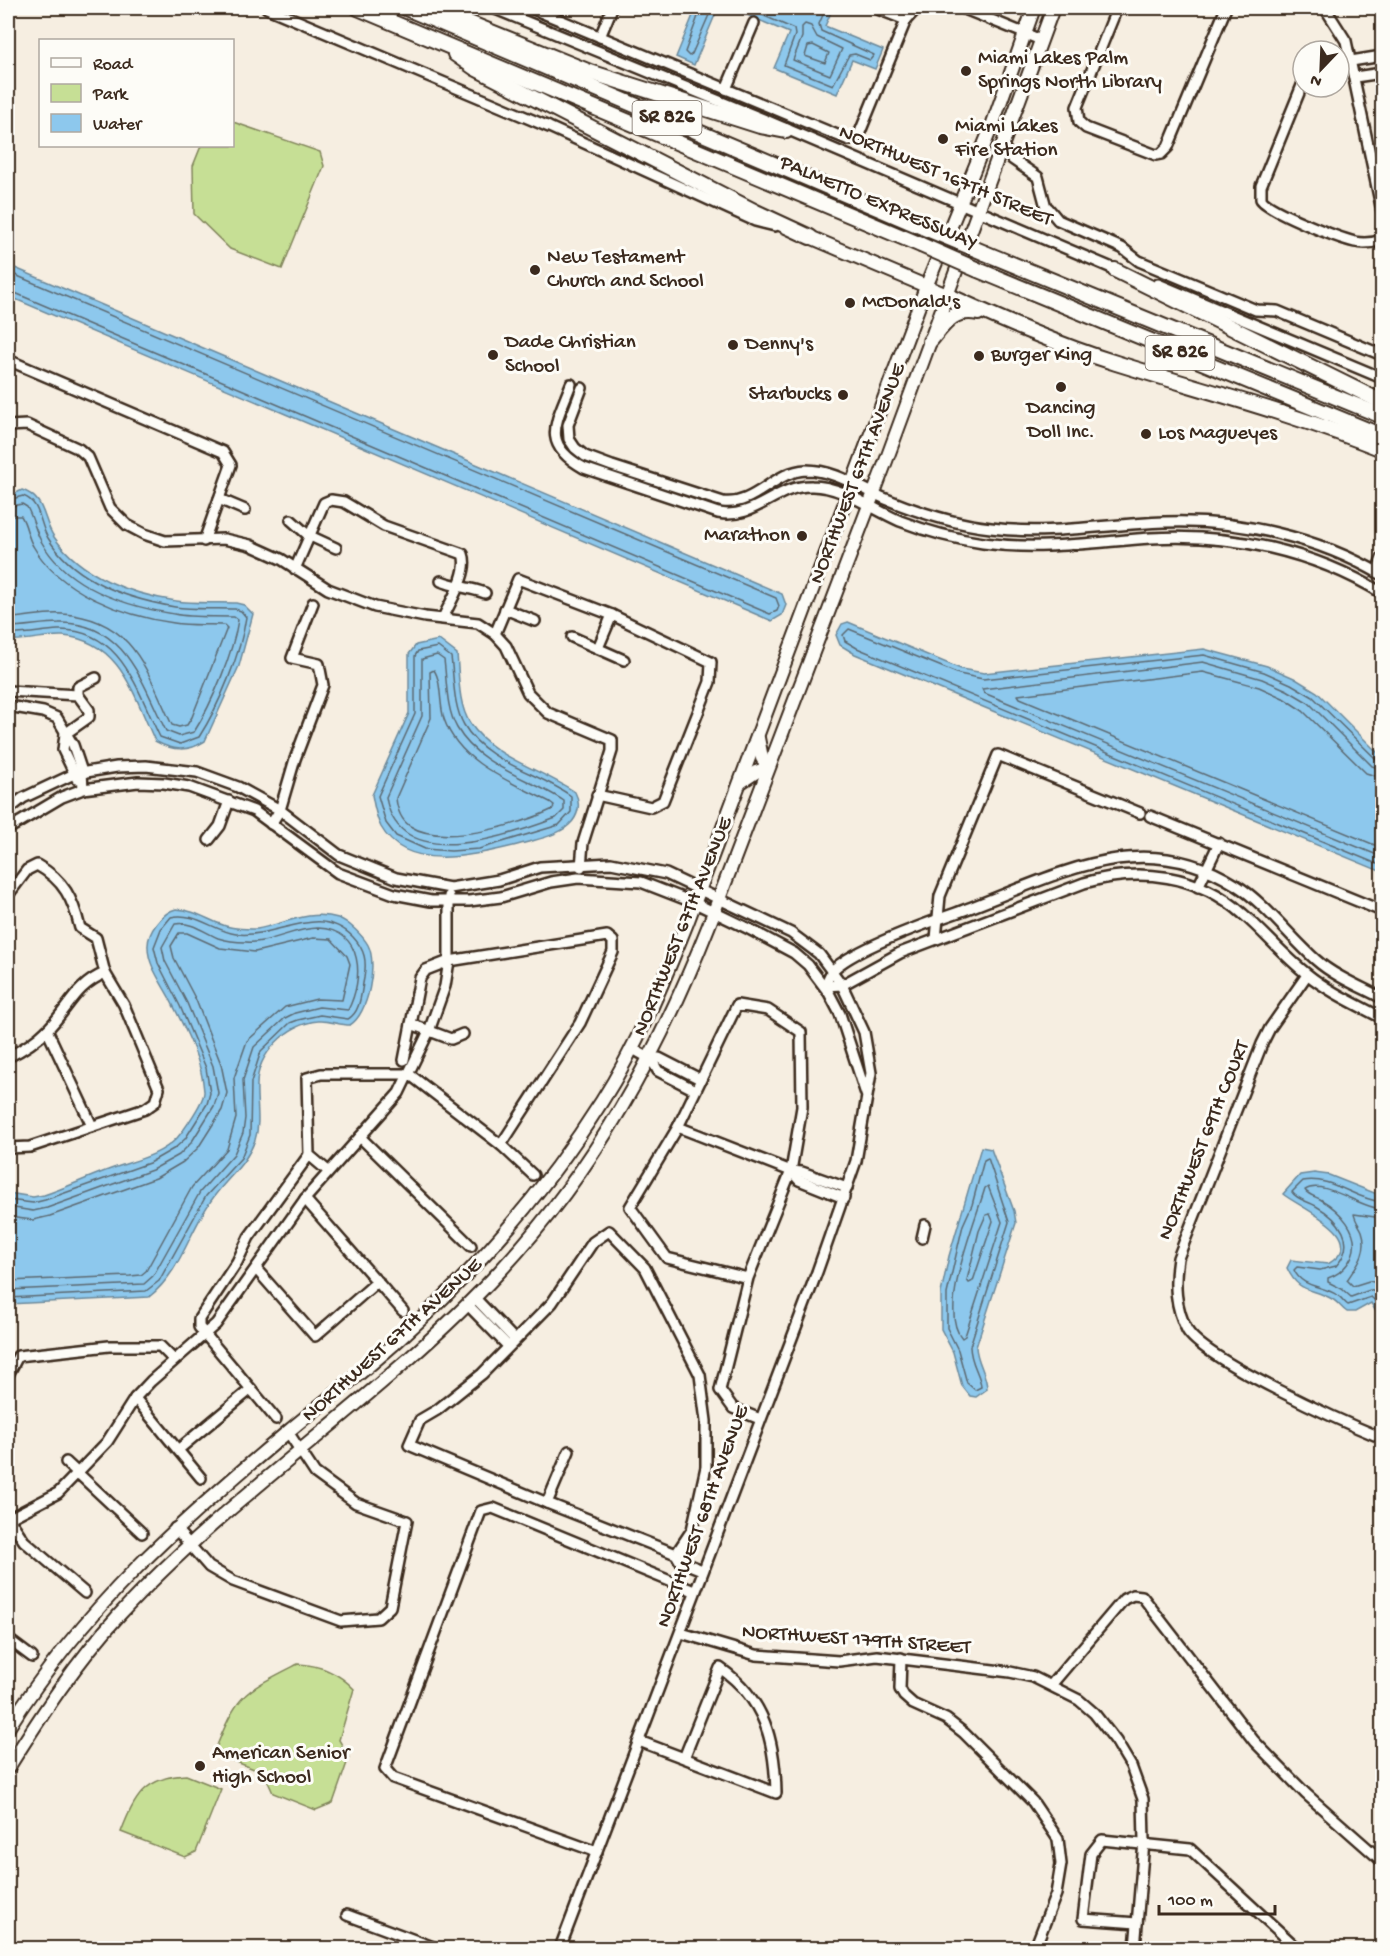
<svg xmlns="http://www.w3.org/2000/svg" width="1390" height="1956" font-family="'Gochi Hand',sans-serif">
	<rect width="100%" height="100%" fill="#f6eee1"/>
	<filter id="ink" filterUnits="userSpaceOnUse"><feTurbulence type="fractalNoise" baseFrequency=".0167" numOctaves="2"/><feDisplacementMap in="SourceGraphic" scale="12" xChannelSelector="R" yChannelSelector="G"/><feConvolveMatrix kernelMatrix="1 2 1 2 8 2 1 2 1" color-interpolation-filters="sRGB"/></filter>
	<g filter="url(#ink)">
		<!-- green -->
		<g fill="#c6df95" stroke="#80845a" stroke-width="1.5">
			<polygon points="233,122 320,152 324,166 282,269 230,249 194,214 193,166 201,146 232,146"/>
			<path d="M 298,1664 C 320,1665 339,1673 354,1689 L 339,1740 L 349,1757 L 333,1803 L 316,1810 L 273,1793 L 264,1773 L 214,1753 C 238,1693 241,1693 298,1664 Z"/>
			<path d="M 186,1775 L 221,1789 L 196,1852 L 185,1857 L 121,1832 C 135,1796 145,1777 186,1775 Z"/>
		</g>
		<!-- water -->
		<g fill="#8dc8ed" stroke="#6c899a" stroke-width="1.5">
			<polygon points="696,8 718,8 694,65 676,57"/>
			<polygon points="731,8 798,8 808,11 810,8 833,8 825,26 883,50 875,69 852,60 837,94 774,68 789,33"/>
			<polygon points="8,265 782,594 786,605 782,615 772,621 8,296"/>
			<path d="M 22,490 C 46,498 42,519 54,537 C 81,576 130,594 176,601 C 195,604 216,602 236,603 L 244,605 L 253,614 L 239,666 L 205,741 C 188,752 173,751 155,741 C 134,696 121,641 63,636 C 45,635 26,642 8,640 L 8,497 Z"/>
			<polygon points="848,622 961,669 984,673 1204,649 1267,666 1294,678 1317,692 1382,757 1382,872 855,654 840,645 836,635 842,624"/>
			<path d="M 439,640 L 457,654 C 459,674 458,705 470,723 C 493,758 541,769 575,792 C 581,803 579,816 569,825 C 556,837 530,841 513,846 C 473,856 406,872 381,827 C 376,817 374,806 372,795 L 409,713 L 409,654 L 416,645 Z"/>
			<path d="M 176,909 C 194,910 206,919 223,925 C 233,929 246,929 257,929 C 283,924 311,909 338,918 C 348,921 363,936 368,945 C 378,964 368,1015 350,1025 C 339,1025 329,1020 318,1021 C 287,1024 257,1054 257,1085 C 256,1103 261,1122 255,1140 C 246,1165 228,1177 213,1198 C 189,1230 182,1271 149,1297 L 8,1304 L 8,1193 L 33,1197 L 44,1195 C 65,1188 86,1178 108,1170 C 131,1161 159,1157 177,1138 C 184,1130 205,1100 204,1091 C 202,1059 183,1025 169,997 C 161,982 148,965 148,947 C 147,932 163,912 176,909 Z"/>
			<path d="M 981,1147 L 991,1149 L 1014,1211 L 1016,1223 L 976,1347 C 977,1363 987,1374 987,1389 L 976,1397 L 970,1396 L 962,1386 L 953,1352 L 941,1329 L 941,1293 L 949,1256 Z"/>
			<path d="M 1314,1173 L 1329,1175 L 1382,1196 L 1382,1322 L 1371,1303 L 1355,1312 L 1347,1312 C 1341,1308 1338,1302 1332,1299 C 1311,1287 1299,1294 1287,1268 L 1291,1260 L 1328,1264 C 1374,1237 1298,1207 1283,1194 L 1300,1175 Z"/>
		</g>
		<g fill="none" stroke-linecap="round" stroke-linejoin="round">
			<!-- shore -->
			<g stroke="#5c6971" stroke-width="1.5">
				<polyline points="701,8 685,52 689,56 692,54 712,8"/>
				<polyline points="746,8 794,29 795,35 784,65 833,85 849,55 855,54 870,60 874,55 821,31 819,24 826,8"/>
				<polygon points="805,24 811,26 817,37 842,49 830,75 793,60 802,37 802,27"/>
				<polygon points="813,45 829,53 825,63 805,56 808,46"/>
				<polyline points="8,272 776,598 779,606 777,611 770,614 8,290"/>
				<path d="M 8,500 L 23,496 C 41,502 39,524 48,538 C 74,581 128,599 175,607 C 194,610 215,608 235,609 L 241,611 L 246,617 C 241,653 219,706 199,737 L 180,744 L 160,737 C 137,691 122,628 58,630 C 41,631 25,635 8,634"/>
				<path d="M 8,507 L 22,504 L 27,507 C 33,518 35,530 41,541 C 66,587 125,606 174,614 C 193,618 214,616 234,617 L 238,620 C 233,653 212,704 194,732 L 179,736 L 166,731 C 142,683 125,621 59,623 C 42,623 25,627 8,627"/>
				<path d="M 8,516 L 21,516 C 27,525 27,536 33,546 C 59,592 123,616 174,623 C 190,626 208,624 224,625 L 227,628 L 192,717 L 187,725 L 179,727 L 172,725 C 146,670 134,619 63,614 C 45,612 26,618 8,618"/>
				<path d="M 438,647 L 451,657 C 454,678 453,706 464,725 C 486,763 538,772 571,796 L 571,812 L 559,825 L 479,849 L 451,851 L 425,849 L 396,836 L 386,823 L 378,796 L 415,714 L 415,656 L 418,651 Z"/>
				<path d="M 437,655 L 444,660 C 447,682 446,709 457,728 C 479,767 530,778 564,801 L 564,810 L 556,818 C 509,836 398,875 386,797 L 422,716 L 422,659 Z"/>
				<path d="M 434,670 C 442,682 439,704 444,719 C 459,763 511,782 550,802 L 554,805 L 553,809 C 521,825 442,847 410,826 C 401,820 397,808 396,798 L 431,718 L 430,672 Z"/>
				<polyline points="1382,761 1376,759 1313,697 1291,684 1264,672 1204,655 983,679 959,674 849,629 843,635 845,641 857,648 1382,866"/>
				<polyline points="1382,769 1372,766 1309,703 1287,690 1262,679 1203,662 982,689 984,693 1382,857"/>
				<polyline points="1382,778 1366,773 1303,711 1283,698 1259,687 1203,672 1018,695 1020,698 1382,848"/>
				<path d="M 988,1158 L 1009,1222 L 970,1346 C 970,1364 981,1375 981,1387 L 975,1390 L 967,1383 L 958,1350 L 947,1328 L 947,1294 L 963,1225 L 972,1205 L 984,1160 Z"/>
				<path d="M 988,1186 L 1002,1222 L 965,1336 L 962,1338 C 937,1311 976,1220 985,1188 Z"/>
				<path d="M 8,1200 L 33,1203 L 45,1200 L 149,1163 L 175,1148 L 185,1139 L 207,1104 L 210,1093 L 206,1068 L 180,1006 L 158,963 L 154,947 L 161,929 L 171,917 C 194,911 214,931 236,934 C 279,939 318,902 353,937 C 365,950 367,961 364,978 C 361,992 361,1012 348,1019 L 320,1015 L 298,1020 L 290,1023 L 261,1051 L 251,1082 L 250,1135 L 241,1158 L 206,1196 L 159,1281 L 146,1291 L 8,1298"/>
				<path d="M 1382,1202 C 1353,1199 1333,1176 1303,1181 L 1292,1192 C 1297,1200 1308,1201 1316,1206 C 1339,1219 1358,1242 1336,1266 L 1320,1270 L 1297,1267 L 1294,1270 C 1302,1288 1322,1285 1337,1295 C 1341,1297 1344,1302 1348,1305 L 1371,1297 L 1382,1307"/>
				<path d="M 8,1207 L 33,1211 L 47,1208 L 152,1170 L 179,1155 L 191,1143 L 214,1106 L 218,1093 L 213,1066 L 187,1003 L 165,961 L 162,947 L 175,924 C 191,921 204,932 218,938 C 227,941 237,942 246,942 C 271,944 293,928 318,928 C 364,930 364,979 348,1010 L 319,1007 L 295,1013 L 285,1018 L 254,1047 L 243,1080 L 245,1118 L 243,1133 L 234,1154 L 200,1192 L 153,1276 L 144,1284 L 8,1290"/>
				<path d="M 1382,1209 C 1360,1208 1323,1178 1305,1190 C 1308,1195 1314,1196 1320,1199 C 1339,1210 1362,1232 1352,1256 C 1347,1267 1340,1274 1328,1278 L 1328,1282 L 1342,1289 L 1351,1297 L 1370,1290 L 1382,1295"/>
				<polygon points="990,1214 993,1221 973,1281 969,1283 967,1280 979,1231 986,1215"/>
				<polyline points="8,1217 33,1220 50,1216 156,1178 183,1162 198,1148 222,1110 227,1093 221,1064 196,1000 174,958 171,946 179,933 187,933 220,948 255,952 313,938 331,939 347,956 350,964 342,1000 317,999 285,1007 247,1041 234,1078 236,1118 227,1149 192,1187 146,1271 141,1275 130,1276 8,1281"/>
				<path d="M 1382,1218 L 1354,1214 C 1355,1220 1359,1225 1362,1231 C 1369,1251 1357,1265 1347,1280 L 1353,1286 L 1369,1281 L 1382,1284"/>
			</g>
			<defs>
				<g id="minor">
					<polyline points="267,8 549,127 755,221 775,226"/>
					<polyline points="493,8 763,119 1119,271"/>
					<polyline points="531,8 849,140 858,137 906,20 917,8"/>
					<polyline points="875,8 906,20"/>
					<polyline points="962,8 1041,40"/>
					<polyline points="1117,8 1077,107 1079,122 1086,128 1156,155 1161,154 1168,147 1226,8"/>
					<polyline points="1325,8 1346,41 1382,211"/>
					<polyline points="600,37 612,8"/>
					<polyline points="1339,63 1382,56"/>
					<polyline points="1355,77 1382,73"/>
					<path d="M 1303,83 L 1261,186 L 1261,199 C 1269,211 1338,238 1355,242 C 1365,244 1373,243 1382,240"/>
					<polyline points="726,89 754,23"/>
					<polyline points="1002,145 1012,159 1038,177 1047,211"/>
					<polyline points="1048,208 1058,220 1122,248 1139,261 1256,310 1277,311 1382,355"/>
					<polyline points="1158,284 1382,378"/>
					<polyline points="8,360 223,452 231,465 204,541"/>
					<path d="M 571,384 C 556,423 540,444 584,468 L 718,513 C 756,520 775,485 812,486 C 842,486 872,509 900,521 C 926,531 955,539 983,543 C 1041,551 1094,542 1151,538 C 1231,533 1313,551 1382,593"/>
					<path d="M 582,388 L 568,425 L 569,439 L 575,448 L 585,456 L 612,466 L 723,502 C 755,506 774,471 806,470 C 835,470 860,488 886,499 C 920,513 956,524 991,528 C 1050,536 1105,524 1164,522 C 1238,519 1318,537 1382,575"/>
					<polyline points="8,426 27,425 79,449 88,457 110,508 127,525 144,534 165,541 224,539 250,545 281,559 328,589 375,607 425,617 478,623 495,634 506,646 528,693 548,713 612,740 612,751 583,843 581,867"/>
					<polyline points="219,499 245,510"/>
					<polyline points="291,520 308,535 336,548"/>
					<path d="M 295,569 L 324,503 L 331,500 L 344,502 L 384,526 L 463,554 C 470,572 450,602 443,618"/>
					<polyline points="1377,571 1382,558"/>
					<path d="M 441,581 C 456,587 469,587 485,593"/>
					<polyline points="505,609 535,621"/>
					<polyline points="495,634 518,579 612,615 711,662 710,682 663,801 651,807 597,795"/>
					<polyline points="572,637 624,660"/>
					<polyline points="598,648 612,615"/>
					<polyline points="8,691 78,695"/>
					<polyline points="8,706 43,712 57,718 73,745 82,772 83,789"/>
					<polyline points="65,734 89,717 89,710 78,695 78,687 96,678"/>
					<polyline points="65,734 63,750 77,779"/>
					<polyline points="8,810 23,798 74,774 117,767 146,766 197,772 238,787 280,810 339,855 396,878 450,888 499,880 540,867 611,863 666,874 791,933 819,954 842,985 864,1032 871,1073 856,1161 817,1272 560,1948"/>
					<polyline points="1150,816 1382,911"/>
					<polyline points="271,824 280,810 295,759 323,685 319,664 292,658 313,603"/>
					<polyline points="8,829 62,797 83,789 138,782 164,783 189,787 254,811 338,873 394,894 431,901 469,901 501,897 551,882 578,878 641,882 695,903 749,929 794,953 808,965 829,993 840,1014 866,1094"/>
					<polyline points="209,840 220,826 229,801"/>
					<polyline points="1198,887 1219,843"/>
					<path d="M 8,895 L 27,870 L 37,865 C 64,880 73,899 80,928 L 96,938 L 105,973 L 124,1005 L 159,1089 L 155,1102 L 145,1109 L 30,1147 L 8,1148"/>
					<polyline points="936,939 940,896 998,755 1140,813"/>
					<path d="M 1307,975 L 1270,1028 L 1262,1044 L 1178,1258 C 1174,1284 1175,1307 1187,1330 C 1204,1360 1345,1423 1382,1438"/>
					<path d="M 825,986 C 827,981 830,974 833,970 C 854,949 927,923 956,913 C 1051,879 1139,823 1236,885 C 1266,904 1289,936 1316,960 C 1334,976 1361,987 1382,998"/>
					<path d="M 825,986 L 842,985 L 900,953 L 1084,883 C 1139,867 1199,874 1243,914 C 1265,933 1284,956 1307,974 C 1329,992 1358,1005 1382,1018"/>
					<polyline points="411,1024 451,1039 463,1034"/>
					<polyline points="47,1030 92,1126"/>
					<polyline points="631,1048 651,1059 659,1058 700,1079"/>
					<path d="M 8,1057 C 22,1050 34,1043 46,1031 C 69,1009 74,986 105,973"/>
					<polyline points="651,1059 658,1071 695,1090"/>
					<polyline points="404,1060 420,978 426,970 449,961 607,936 613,941 613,952 580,1023 501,1145"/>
					<polyline points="678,1127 791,1171 802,1172 847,1188"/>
					<polyline points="360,1137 471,1246"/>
					<polyline points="328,1171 309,1155 307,1078 321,1074 409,1074 501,1145 533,1175"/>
					<polyline points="791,1171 799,1180 844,1198"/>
					<polyline points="305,1199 403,1311"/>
					<polyline points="922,1238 925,1225"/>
					<polyline points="257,1270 315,1336 378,1281"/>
					<polyline points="748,1278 667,1258 630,1207 678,1127 737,1005 768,1010 801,1032 802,1107 791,1171 748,1278 720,1390 733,1408 760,1419"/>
					<polyline points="474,1297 514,1339"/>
					<polyline points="467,1304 508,1346"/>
					<polyline points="8,1375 18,1356 109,1346 160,1346 174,1360"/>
					<polyline points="135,1398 201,1478"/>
					<polyline points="276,1419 199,1327 199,1319 237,1262 249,1237 309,1155"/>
					<polyline points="179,1449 251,1389"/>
					<polyline points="66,1462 142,1533"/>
					<polyline points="547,1503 569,1451"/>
					<polyline points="8,1517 24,1541 85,1593"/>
					<polyline points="8,1519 58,1493 107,1442 135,1398 151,1381 216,1324 305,1199 399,1093 429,1031 445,986 449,961 449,896"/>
					<polyline points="175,1528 209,1567 233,1581 341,1621 378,1618 390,1607 407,1521 356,1503 315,1473 288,1432"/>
					<polyline points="676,1554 692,1530 706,1467 706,1421 700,1375 645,1268 609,1231 593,1242 552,1303 482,1374 437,1410 420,1420 409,1445 547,1503 676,1554 680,1561 702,1570"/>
					<polyline points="681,1633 756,1655 839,1661 877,1656 1010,1672 1033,1677 1079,1700 1094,1713 1116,1741 1131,1766 1143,1799 1144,1842 1135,1948"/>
					<polyline points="8,1639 32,1657"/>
					<polyline points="901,1658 900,1689 904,1696 913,1704 946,1719 964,1733 1033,1802 1058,1839 1061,1864 1056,1894 1035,1948"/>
					<polyline points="1051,1685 1124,1599 1133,1595 1142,1596 1254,1741 1306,1794 1382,1861"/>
					<path d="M 639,1741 L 776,1793 C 775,1741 765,1699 720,1668 L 684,1758"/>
					<polyline points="597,1852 393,1778 385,1769 481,1511 493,1508 694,1591"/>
					<polyline points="347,1915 436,1948"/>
					<polyline points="1137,1923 1083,1919 1091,1854 1102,1840 1190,1849 1297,1948"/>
				</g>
				<g id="major">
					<polyline points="810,237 947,295"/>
					<polyline points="741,782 756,772 768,768 762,758 758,738"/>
					<path d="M 8,1728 C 85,1606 180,1522 290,1430 C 328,1398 369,1368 405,1334 C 481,1265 547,1188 602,1101 C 637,1046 663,983 687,923 L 926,287 L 993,123 L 1034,8"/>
					<path d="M 8,1768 C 42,1714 76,1662 119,1615 C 235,1489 383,1397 500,1271 C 595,1169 658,1054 709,925 L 886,461 L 1053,8"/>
				</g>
				<g id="highway">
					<polyline points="358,8 921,245"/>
					<polyline points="406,8 927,229"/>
					<polyline points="432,8 590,72 760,126 786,131"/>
					<polyline points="455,54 475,68 756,212 810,237"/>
					<polyline points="985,253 1382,416"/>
					<polyline points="978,270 1382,436"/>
					<polyline points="1115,270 1382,402"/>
					<path d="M 947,295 C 1002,320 1058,345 1116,363 C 1206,391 1295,414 1382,449"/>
					<path d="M 930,341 C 945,323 953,308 978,313"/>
				</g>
			</defs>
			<!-- minor casing -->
			<use href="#minor" stroke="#3b2a1e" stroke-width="14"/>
			<!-- major casing -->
			<use href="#major" stroke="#3b2a1e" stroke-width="16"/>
			<!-- highway casing -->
			<use href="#highway" stroke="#3b2a1e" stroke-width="18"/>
			<!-- minor -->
			<use href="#minor" stroke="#fdfcf7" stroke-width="9"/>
			<!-- major -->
			<use href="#major" stroke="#fdfcf7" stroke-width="12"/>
			<!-- highway -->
			<use href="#highway" stroke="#fdfcf7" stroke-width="14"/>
			<defs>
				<g id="highway-bridge">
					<polyline points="927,229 985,253"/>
					<polyline points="921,245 978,270"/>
				</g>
			</defs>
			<!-- highway-bridge casing -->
			<use href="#highway-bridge" stroke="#3b2a1e" stroke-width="18" stroke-linecap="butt"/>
			<!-- highway-bridge -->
			<use href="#highway-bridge" stroke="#fdfcf7" stroke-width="14"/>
		</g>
	</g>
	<!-- markers -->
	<g fill="#3b2a1e" stroke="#fdfcf7" stroke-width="2">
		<circle cx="966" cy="71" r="6"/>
		<circle cx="943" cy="139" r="6"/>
		<circle cx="535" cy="270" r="6"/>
		<circle cx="850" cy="303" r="6"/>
		<circle cx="733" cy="345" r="6"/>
		<circle cx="493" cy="355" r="6"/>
		<circle cx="979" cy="356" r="6"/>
		<circle cx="1061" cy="387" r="6"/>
		<circle cx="843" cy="395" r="6"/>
		<circle cx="1146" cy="434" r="6"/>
		<circle cx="802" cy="536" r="6"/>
		<circle cx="200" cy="1766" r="6"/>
	</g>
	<g text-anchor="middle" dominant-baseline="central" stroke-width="6" stroke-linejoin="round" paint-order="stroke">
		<!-- shield labels -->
		<g fill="#fdfcf7" stroke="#75695f" stroke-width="1.5">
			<rect x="632.5" y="101" width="69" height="34" rx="4.5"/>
			<rect x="1145.5" y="336" width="69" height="34" rx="4.5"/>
		</g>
		<g font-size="20" font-weight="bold" fill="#3b2a1e">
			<text x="667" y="118">SR 826</text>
			<text x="1180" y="353">SR 826</text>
		</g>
		<!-- poi labels -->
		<g font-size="21" fill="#3b2a1e" stroke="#fdfcf7" text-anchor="start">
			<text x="978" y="59">Miami Lakes Palm<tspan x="978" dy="24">Springs North Library</tspan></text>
			<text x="955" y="127">Miami Lakes<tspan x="955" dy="24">Fire Station</tspan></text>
			<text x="547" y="258">New Testament<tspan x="547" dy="24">Church and School</tspan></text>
			<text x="862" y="303">McDonald's</text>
			<text x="505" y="343">Dade Christian<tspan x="505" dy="24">School</tspan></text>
			<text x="745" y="345">Denny's</text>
			<text x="991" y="356">Burger King</text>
			<text x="831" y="395" text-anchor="end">Starbucks</text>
			<text x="1061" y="409" text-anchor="middle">Dancing<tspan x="1061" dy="24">Doll Inc.</tspan></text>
			<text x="1158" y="434">Los Magueyes</text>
			<text x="790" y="536" text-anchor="end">Marathon</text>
			<text x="212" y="1754">American Senior<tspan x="212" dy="24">High School</tspan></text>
		</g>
		<!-- street labels -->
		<g font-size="21" fill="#3b2a1e" stroke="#fdfcf7">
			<text transform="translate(945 177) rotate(23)">NORTHWEST 167TH STREET</text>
			<text transform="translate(878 204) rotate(23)">PALMETTO EXPRESSWAY</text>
			<text transform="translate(859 474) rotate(-69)">NORTHWEST 67TH AVENUE</text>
			<text transform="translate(684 927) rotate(-68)">NORTHWEST 67TH AVENUE</text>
			<text transform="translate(1205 1141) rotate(-68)">NORTHWEST 69TH COURT</text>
			<text transform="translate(393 1341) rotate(-42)">NORTHWEST 67TH AVENUE</text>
			<text transform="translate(704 1517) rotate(-70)">NORTHWEST 68TH AVENUE</text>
			<text transform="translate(856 1641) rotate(4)">NORTHWEST 179TH STREET</text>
		</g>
	</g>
	<!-- margin -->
	<rect width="1390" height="1956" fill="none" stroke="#fdfcf7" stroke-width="30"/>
	<rect x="15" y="15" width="1360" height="1926" fill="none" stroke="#3b2a1e" stroke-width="2" filter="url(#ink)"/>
	<!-- legend -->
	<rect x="39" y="39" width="195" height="108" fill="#fdfcf7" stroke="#afa8a0" stroke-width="1.5"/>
	<rect x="51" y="58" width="30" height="9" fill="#fdfcf7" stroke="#afa8a0" stroke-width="1.5"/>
	<text x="93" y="69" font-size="18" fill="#3b2a1e">Road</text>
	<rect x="51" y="84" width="30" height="18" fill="#c6df95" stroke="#afa8a0" stroke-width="1.5"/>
	<text x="93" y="99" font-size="18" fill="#3b2a1e">Park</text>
	<rect x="51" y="114" width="30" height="18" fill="#8dc8ed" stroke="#afa8a0" stroke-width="1.5"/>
	<text x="93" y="129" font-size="18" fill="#3b2a1e">Water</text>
	<!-- north arrow -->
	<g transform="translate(1321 69) rotate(203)"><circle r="28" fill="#fdfcf7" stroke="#afa8a0" stroke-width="1.5"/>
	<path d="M0-4.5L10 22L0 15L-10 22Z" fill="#3b2a1e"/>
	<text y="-9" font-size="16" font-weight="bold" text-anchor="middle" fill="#3b2a1e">N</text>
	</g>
	<!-- scale -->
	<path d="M1159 1905v9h116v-9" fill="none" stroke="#3b2a1e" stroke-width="3"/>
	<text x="1168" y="1905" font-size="18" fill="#3b2a1e" stroke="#fdfcf7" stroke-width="4.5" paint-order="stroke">100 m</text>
</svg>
